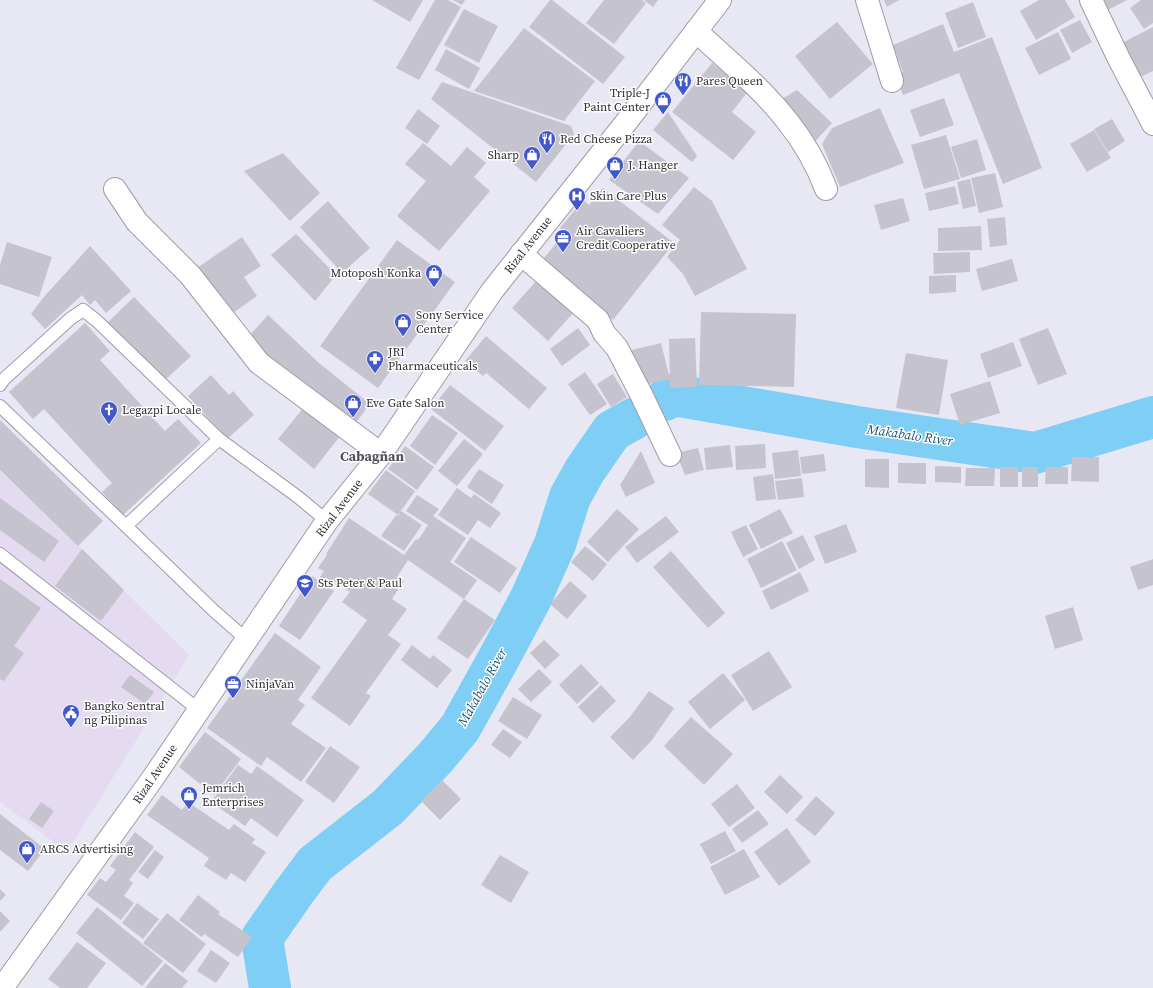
<svg xmlns="http://www.w3.org/2000/svg" width="1153" height="988" font-family="'Source Serif 4',serif">
	<rect width="100%" height="100%" fill="#e8e8f4"/>
	<!-- commercial -->
	<polygon fill="#e5dbf0" points="0,471 82,549 189,655 67,852 0,802"/>
	<g fill="none" stroke-linecap="round" stroke-linejoin="round">
		<!-- river -->
		<g stroke="#7ecef5" stroke-width="42">
			<polyline points="665,400 674,395 857,427 1035,453 1153,417"/>
			<polyline points="270,988 262,938 294,892 315,864 388,807 435,758 460,728 499,658 531,598 555,544 570,497 585,470 612,431 635,418"/>
		</g>
	</g>
	<!-- building -->
	<g fill="#c4c3ce">
		<polygon points="372,0 423,0 410,22"/>
		<polygon points="435,0 448,0 461,7 419,80 396,68"/>
		<polygon points="453,0 465,0 462,5"/>
		<polygon points="550,0 552,0 625,57 603,84 529,27"/>
		<polygon points="604,0 642,0 646,3 614,44 586,23"/>
		<polygon points="644,0 658,0 653,7"/>
		<polygon points="884,0 899,0 887,7"/>
		<polygon points="1039,0 1065,0 1075,17 1036,40 1020,11"/>
		<polygon points="1095,0 1127,0 1102,13"/>
		<polygon points="1141,0 1153,0 1153,23 1144,29 1130,8"/>
		<polygon points="973,2 986,37 958,48 945,13"/>
		<polygon points="464,9 498,26 479,63 444,45"/>
		<polygon points="1080,20 1092,42 1072,53 1060,30"/>
		<polygon points="837,22 873,64 830,99 795,56"/>
		<polygon points="943,24 954,52 992,37 1042,168 1003,184 959,73 903,95 895,75 903,72 893,45"/>
		<polygon points="1153,27 1153,71 1134,80 1116,46"/>
		<polygon points="524,28 595,81 564,121 474,91"/>
		<polygon points="1058,32 1071,59 1039,75 1025,48"/>
		<polygon points="446,49 480,68 469,89 435,70"/>
		<polygon points="712,63 748,91 732,112 756,132 733,160 672,112"/>
		<polygon points="442,82 571,126 574,134 536,182 431,99"/>
		<polygon points="797,90 832,123 812,145 780,100"/>
		<polygon points="944,98 954,125 920,137 910,110"/>
		<polygon points="880,108 904,163 840,187 822,144 832,128"/>
		<polygon points="418,109 440,126 427,144 405,128"/>
		<polygon points="668,112 697,156 692,162 653,130"/>
		<polygon points="1112,119 1125,141 1108,152 1094,129"/>
		<polygon points="1094,130 1111,158 1087,172 1070,144"/>
		<polygon points="946,135 960,179 924,189 911,145"/>
		<polygon points="977,139 986,170 961,178 951,147"/>
		<polygon points="639,141 689,178 658,214 609,180"/>
		<polygon points="423,143 451,166 467,147 486,163 474,177 490,191 439,251 397,216 426,181 405,164"/>
		<polygon points="283,153 320,193 290,221 244,171"/>
		<polygon points="995,173 1003,207 979,213 971,178"/>
		<polygon points="970,179 976,206 963,209 957,182"/>
		<polygon points="955,186 959,204 929,211 925,193"/>
		<polygon points="694,187 712,201 747,269 695,296 683,274 667,257 680,240 662,225"/>
		<polygon points="603,188 674,243 613,320 540,263 565,232 560,228 583,200 589,205"/>
		<polygon points="903,198 910,221 881,230 874,205"/>
		<polygon points="328,201 370,248 342,273 300,227"/>
		<polygon points="1005,217 1007,245 990,247 987,219"/>
		<polygon points="981,226 982,250 938,251 938,228"/>
		<polygon points="296,234 336,275 315,301 271,255"/>
		<polygon points="242,237 261,266 244,277 257,296 230,315 197,268"/>
		<polygon points="397,240 455,282 378,388 320,346"/>
		<polygon points="7,242 52,257 39,297 0,284 0,265"/>
		<polygon points="90,246 131,291 106,313 95,300 90,305 82,295 45,329 31,314 43,298"/>
		<polygon points="970,252 970,272 934,274 933,253"/>
		<polygon points="1012,259 1018,281 982,291 976,269"/>
		<polygon points="956,275 956,292 929,294 929,276"/>
		<polygon points="538,279 574,312 548,341 512,308"/>
		<polygon points="134,297 191,356 163,382 107,323"/>
		<polygon points="701,312 796,314 794,387 699,385"/>
		<polygon points="268,315 319,363 370,404 354,425 284,371 248,337"/>
		<polygon points="85,323 110,351 100,360 165,431 178,419 201,443 123,515 102,492 112,483 44,409 33,419 9,392"/>
		<polygon points="578,328 590,345 562,366 550,349"/>
		<polygon points="1048,328 1067,374 1038,385 1019,339"/>
		<polygon points="486,336 547,388 529,409 486,373 483,376 465,361"/>
		<polygon points="695,338 697,387 670,388 669,339"/>
		<polygon points="1013,342 1022,366 988,378 980,354"/>
		<polygon points="661,343 670,379 641,386 632,350"/>
		<polygon points="906,353 948,360 939,415 896,408"/>
		<polygon points="585,372 607,404 590,415 568,384"/>
		<polygon points="613,374 627,397 611,407 597,384"/>
		<polygon points="211,375 229,395 233,391 254,415 227,439 188,396"/>
		<polygon points="990,381 1000,413 960,425 950,394"/>
		<polygon points="450,385 504,426 485,451 431,409"/>
		<polygon points="305,406 341,435 314,469 278,439"/>
		<polygon points="432,415 458,433 435,465 410,446"/>
		<polygon points="0,420 103,521 78,546 0,470"/>
		<polygon points="464,439 483,454 457,486 438,471"/>
		<polygon points="765,444 766,468 736,470 735,446"/>
		<polygon points="730,445 733,467 706,470 704,448"/>
		<polygon points="405,446 434,467 417,490 388,469"/>
		<polygon points="698,448 704,470 685,475 676,453"/>
		<polygon points="798,450 801,476 775,479 772,453"/>
		<polygon points="641,451 655,483 626,497 620,485"/>
		<polygon points="824,454 826,471 802,474 800,457"/>
		<polygon points="1072,457 1099,457 1099,482 1071,481"/>
		<polygon points="865,459 889,459 889,488 865,487"/>
		<polygon points="898,463 926,463 926,484 898,483"/>
		<polygon points="935,466 961,467 961,483 935,482"/>
		<rect x="1000" y="467" width="18" height="20"/>
		<rect x="1022" y="467" width="16" height="20"/>
		<polygon points="1046,467 1068,467 1068,484 1045,484"/>
		<polygon points="966,468 995,468 994,486 965,486"/>
		<polygon points="479,469 504,485 492,504 467,487"/>
		<polygon points="386,470 415,491 398,515 368,494"/>
		<polygon points="773,474 776,499 756,501 753,477"/>
		<polygon points="802,478 804,497 778,500 775,481"/>
		<polygon points="457,488 471,498 474,494 501,513 490,528 478,520 468,535 438,515"/>
		<polygon points="417,495 439,509 433,516 466,538 450,562 477,580 464,599 408,560 397,577 404,581 392,599 407,609 388,635 401,644 366,693 371,696 350,726 311,698 367,620 342,602 350,592 334,581 330,588 334,591 300,640 279,626 312,576 318,580 324,571 318,568 327,555 326,554 349,518 404,555 416,539 418,540 428,525 406,511"/>
		<polygon points="0,498 59,541 44,562 0,530"/>
		<polygon points="617,509 639,529 608,562 587,542"/>
		<polygon points="780,509 793,533 761,549 749,525"/>
		<polygon points="401,511 422,525 404,551 381,536 396,515 398,516"/>
		<polygon points="666,516 679,532 637,563 625,547"/>
		<polygon points="846,524 857,552 825,564 814,536"/>
		<polygon points="746,525 758,549 743,557 731,532"/>
		<polygon points="803,535 815,560 799,569 786,543"/>
		<polygon points="471,537 517,568 500,593 454,562"/>
		<polygon points="782,541 797,570 761,588 747,559"/>
		<polygon points="585,546 607,564 593,581 571,562"/>
		<polygon points="82,549 124,590 101,621 55,586"/>
		<polygon points="671,551 725,613 708,628 653,567"/>
		<polygon points="1153,559 1153,585 1138,590 1130,567"/>
		<polygon points="800,572 809,591 771,610 762,591"/>
		<polygon points="0,579 41,608 14,646 24,653 4,681 0,679"/>
		<polygon points="570,581 587,596 567,619 550,604"/>
		<polygon points="464,599 495,620 468,659 437,638"/>
		<polygon points="1073,607 1083,640 1055,649 1045,616"/>
		<polygon points="275,633 321,667 298,700 305,705 291,724 326,748 301,782 267,757 261,766 207,728"/>
		<polygon points="544,640 560,655 545,669 530,653"/>
		<polygon points="412,645 430,659 433,655 452,670 437,688 401,660"/>
		<polygon points="769,651 792,687 753,711 731,675"/>
		<polygon points="581,664 599,683 577,704 559,685"/>
		<polygon points="539,669 552,682 531,702 518,689"/>
		<polygon points="723,673 745,700 710,729 688,702"/>
		<polygon points="130,675 154,692 145,704 121,687"/>
		<polygon points="601,685 616,701 593,723 578,707"/>
		<polygon points="649,691 674,708 652,740 633,760 610,737 629,718"/>
		<polygon points="513,697 542,715 527,739 498,721"/>
		<polygon points="691,717 733,754 704,785 664,746"/>
		<polygon points="503,729 522,742 510,758 491,745"/>
		<polygon points="205,732 241,759 214,795 179,767"/>
		<polygon points="330,746 360,767 334,803 305,782"/>
		<polygon points="238,765 251,774 257,766 304,800 277,837 251,818 245,826 211,802"/>
		<polygon points="780,775 803,797 787,814 764,792"/>
		<polygon points="442,780 461,799 440,820 421,801"/>
		<polygon points="737,784 755,808 729,827 711,804"/>
		<polygon points="162,795 182,810 188,802 229,830 234,824 255,839 252,843 266,852 245,882 231,873 226,880 204,866 209,858 147,815"/>
		<polygon points="816,796 835,813 815,836 795,820"/>
		<polygon points="41,802 54,811 42,828 29,819"/>
		<polygon points="758,810 769,824 742,843 732,829"/>
		<polygon points="0,814 45,849 28,871 0,850"/>
		<polygon points="787,828 811,862 779,886 754,852"/>
		<polygon points="725,831 736,851 711,864 700,844"/>
		<polygon points="135,832 154,847 129,880 133,883 124,896 134,903 121,920 87,895 100,878 106,882 116,870 110,866"/>
		<polygon points="744,849 760,877 725,895 710,867"/>
		<polygon points="155,850 164,857 148,879 138,872"/>
		<polygon points="500,855 529,872 511,903 481,885"/>
		<polygon points="0,889 6,895 0,901"/>
		<polygon points="198,895 220,912 218,914 252,937 238,957 204,934 202,937 179,920"/>
		<polygon points="137,903 159,919 143,939 122,923"/>
		<polygon points="97,907 163,961 142,986 76,933"/>
		<polygon points="0,911 10,921 0,932"/>
		<polygon points="167,913 206,944 183,973 143,943"/>
		<polygon points="77,942 106,963 87,988 60,988 48,979"/>
		<polygon points="211,950 230,963 216,983 197,971"/>
		<polygon points="165,963 188,981 182,988 145,988"/>
	</g>
	<g fill="none" stroke-linecap="round" stroke-linejoin="round">
		<defs>
			<g id="service">
				<polyline points="0,385 4,379 70,319 83,310 97,321 219,439"/>
				<polyline points="0,406 126,526"/>
				<polyline points="0,554 199,710"/>
				<polyline points="246,639 213,610 126,526 219,439 298,497 327,521"/>
			</g>
			<g id="minor">
				<polyline points="867,0 892,81"/>
				<polyline points="1091,0 1119,59 1153,124"/>
				<path d="M 696,31 C 727,60 762,88 788,122 C 804,142 817,165 826,189"/>
				<polyline points="115,189 137,222 190,275 259,363 381,454"/>
				<polyline points="521,254 598,320 604,333 617,348 641,394 670,455"/>
			</g>
			<polyline id="primary" points="2,988 153,778 327,521 381,454 492,291 624,125 720,0"/>
		</defs>
		<!-- service casing -->
		<use href="#service" stroke="#9d9ca8" stroke-width="14"/>
		<!-- minor casing -->
		<use href="#minor" stroke="#9d9ca8" stroke-width="24"/>
		<!-- primary casing -->
		<use href="#primary" stroke="#9d9ca8" stroke-width="24"/>
		<!-- service -->
		<use href="#service" stroke="#fff" stroke-width="12"/>
		<!-- minor -->
		<use href="#minor" stroke="#fff" stroke-width="22"/>
		<!-- primary -->
		<use href="#primary" stroke="#fff" stroke-width="22"/>
	</g>
	<!-- icons -->
	<defs>
		<symbol id="restaurant-pin" viewBox="-11 -11 22 30"><path d="M0 17L-7.5 6A9.5 9.5 0 1 1 7.5 6Z" fill="#4158cb" stroke="#fff"/><path d="M-5-6h1v4h1v-4h1v4h1v-4h1v5L-1.5 .5V6h-2V.5L-5-1ZM5-6V6H3V1.5H1.5Q1.5-4 5-6Z" fill="#fff"/></symbol>
		<symbol id="shop-pin" viewBox="-11 -11 22 30"><path d="M0 17L-7.5 6A9.5 9.5 0 1 1 7.5 6Z" fill="#4158cb" stroke="#fff"/><path d="M-5-2.5h2.3a2.7 3.5 0 0 1 5.4 0H5L5.5 6h-11ZM-1.5-2.5h3a1.5 2.3 0 0 0-3 0Z" fill="#fff"/></symbol>
		<symbol id="hospital-pin" viewBox="-11 -11 22 30"><path d="M0 17L-7.5 6A9.5 9.5 0 1 1 7.5 6Z" fill="#4158cb" stroke="#fff"/><path d="M-5-5h3v3.5h4V-5h3V5h-3V1.5h-4V5h-3Z" fill="#fff"/></symbol>
		<symbol id="office-pin" viewBox="-11 -11 22 30"><path d="M0 17L-7.5 6A9.5 9.5 0 1 1 7.5 6Z" fill="#4158cb" stroke="#fff"/><path d="M-6-3h4V-5.5h4V-3h4V5H-6ZM-1-4.5V-3h2v-1.5ZM-6 0V1H6V0Z" fill="#fff"/></symbol>
		<symbol id="pharmacy-pin" viewBox="-11 -11 22 30"><path d="M0 17L-7.5 6A9.5 9.5 0 1 1 7.5 6Z" fill="#4158cb" stroke="#fff"/><path d="M-2-6h4v4h4v4h-4v4h-4v-4h-4v-4h4Z" fill="#fff"/></symbol>
		<symbol id="church-pin" viewBox="-11 -11 22 30"><path d="M0 17L-7.5 6A9.5 9.5 0 1 1 7.5 6Z" fill="#4158cb" stroke="#fff"/><path d="M-1.2-6h2.4v3.5h3.3v2.4h-3.3V6h-2.4V-.1h-3.3v-2.4h3.3Z" fill="#fff"/></symbol>
		<symbol id="school-pin" viewBox="-11 -11 22 30"><path d="M0 17L-7.5 6A9.5 9.5 0 1 1 7.5 6Z" fill="#4158cb" stroke="#fff"/><path d="M0-5L7-2L0 1L-7-2ZM-4 1L0 2.5L4 1V4Q0 6-4 4Z" fill="#fff"/></symbol>
		<symbol id="civic-pin" viewBox="-11 -11 22 30"><path d="M0 17L-7.5 6A9.5 9.5 0 1 1 7.5 6Z" fill="#4158cb" stroke="#fff"/><path d="M-.6-6.5H3V-4.5H.6V-3L4-1V1h2V6H-6V1h2V-1L-.6-3ZM-1.2 2.5V6h2.4V2.5Z" fill="#fff"/></symbol>
	</defs>
	<g fill-rule="evenodd">
		<use href="#restaurant-pin" x="673" y="71" width="20" height="27"/>
		<use href="#shop-pin" x="653" y="90" width="20" height="27"/>
		<use href="#restaurant-pin" x="537" y="129" width="20" height="27"/>
		<use href="#shop-pin" x="522" y="145" width="20" height="27"/>
		<use href="#shop-pin" x="605" y="155" width="20" height="27"/>
		<use href="#hospital-pin" x="567" y="186" width="20" height="27"/>
		<use href="#office-pin" x="553" y="228" width="20" height="27"/>
		<use href="#shop-pin" x="424" y="263" width="20" height="27"/>
		<use href="#shop-pin" x="393" y="312" width="20" height="27"/>
		<use href="#pharmacy-pin" x="365" y="349" width="20" height="27"/>
		<use href="#shop-pin" x="343" y="393" width="20" height="27"/>
		<use href="#church-pin" x="99" y="400" width="20" height="27"/>
		<use href="#school-pin" x="295" y="573" width="20" height="27"/>
		<use href="#office-pin" x="223" y="674" width="20" height="27"/>
		<use href="#civic-pin" x="61" y="703" width="20" height="27"/>
		<use href="#shop-pin" x="179" y="785" width="20" height="27"/>
		<use href="#shop-pin" x="17" y="839" width="20" height="27"/>
	</g>
	<g text-anchor="middle" dominant-baseline="central" stroke-width="3" stroke-linejoin="round" paint-order="stroke">
		<!-- poi labels -->
		<g font-size="12" fill="#2f2f34" stroke="#fff" text-anchor="start">
			<text x="696" y="81">Pares Queen</text>
			<text x="650" y="93" text-anchor="end">Triple-J<tspan x="650" dy="14">Paint Center</tspan></text>
			<text x="560" y="139">Red Cheese Pizza</text>
			<text x="519" y="155" text-anchor="end">Sharp</text>
			<text x="628" y="165">J. Hanger</text>
			<text x="590" y="196">Skin Care Plus</text>
			<text x="576" y="231">Air Cavaliers<tspan x="576" dy="14">Credit Cooperative</tspan></text>
			<text x="421" y="273" text-anchor="end">Motoposh Konka</text>
			<text x="416" y="315">Sony Service<tspan x="416" dy="14">Center</tspan></text>
			<text x="388" y="352">JRI<tspan x="388" dy="14">Pharmaceuticals</tspan></text>
			<text x="366" y="403">Eve Gate Salon</text>
			<text x="122" y="410">Legazpi Locale</text>
			<text x="318" y="583">Sts Peter &amp; Paul</text>
			<text x="246" y="684">NinjaVan</text>
			<text x="84" y="706">Bangko Sentral<tspan x="84" dy="14">ng Pilipinas</tspan></text>
			<text x="202" y="788">Jemrich<tspan x="202" dy="14">Enterprises</tspan></text>
			<text x="40" y="849">ARCS Advertising</text>
		</g>
		<!-- street labels -->
		<g font-size="12" fill="#2f2f34" stroke="#fff">
			<text transform="translate(528 245) rotate(-52)">Rizal Avenue</text>
			<text transform="translate(339 508) rotate(-53)">Rizal Avenue</text>
			<text transform="translate(155 774) rotate(-56)">Rizal Avenue</text>
		</g>
		<!-- water labels -->
		<g font-size="13" font-style="italic" fill="#14546e" stroke="#fff">
			<text transform="translate(910 435) rotate(8)">Makabalo River</text>
			<text transform="translate(482 687) rotate(-61)">Makabalo River</text>
		</g>
		<!-- quarter labels -->
		<g font-size="14" font-weight="bold" fill="#52525c" stroke="#fff">
			<text x="372" y="456">Cabagñan</text>
		</g>
	</g>
</svg>
